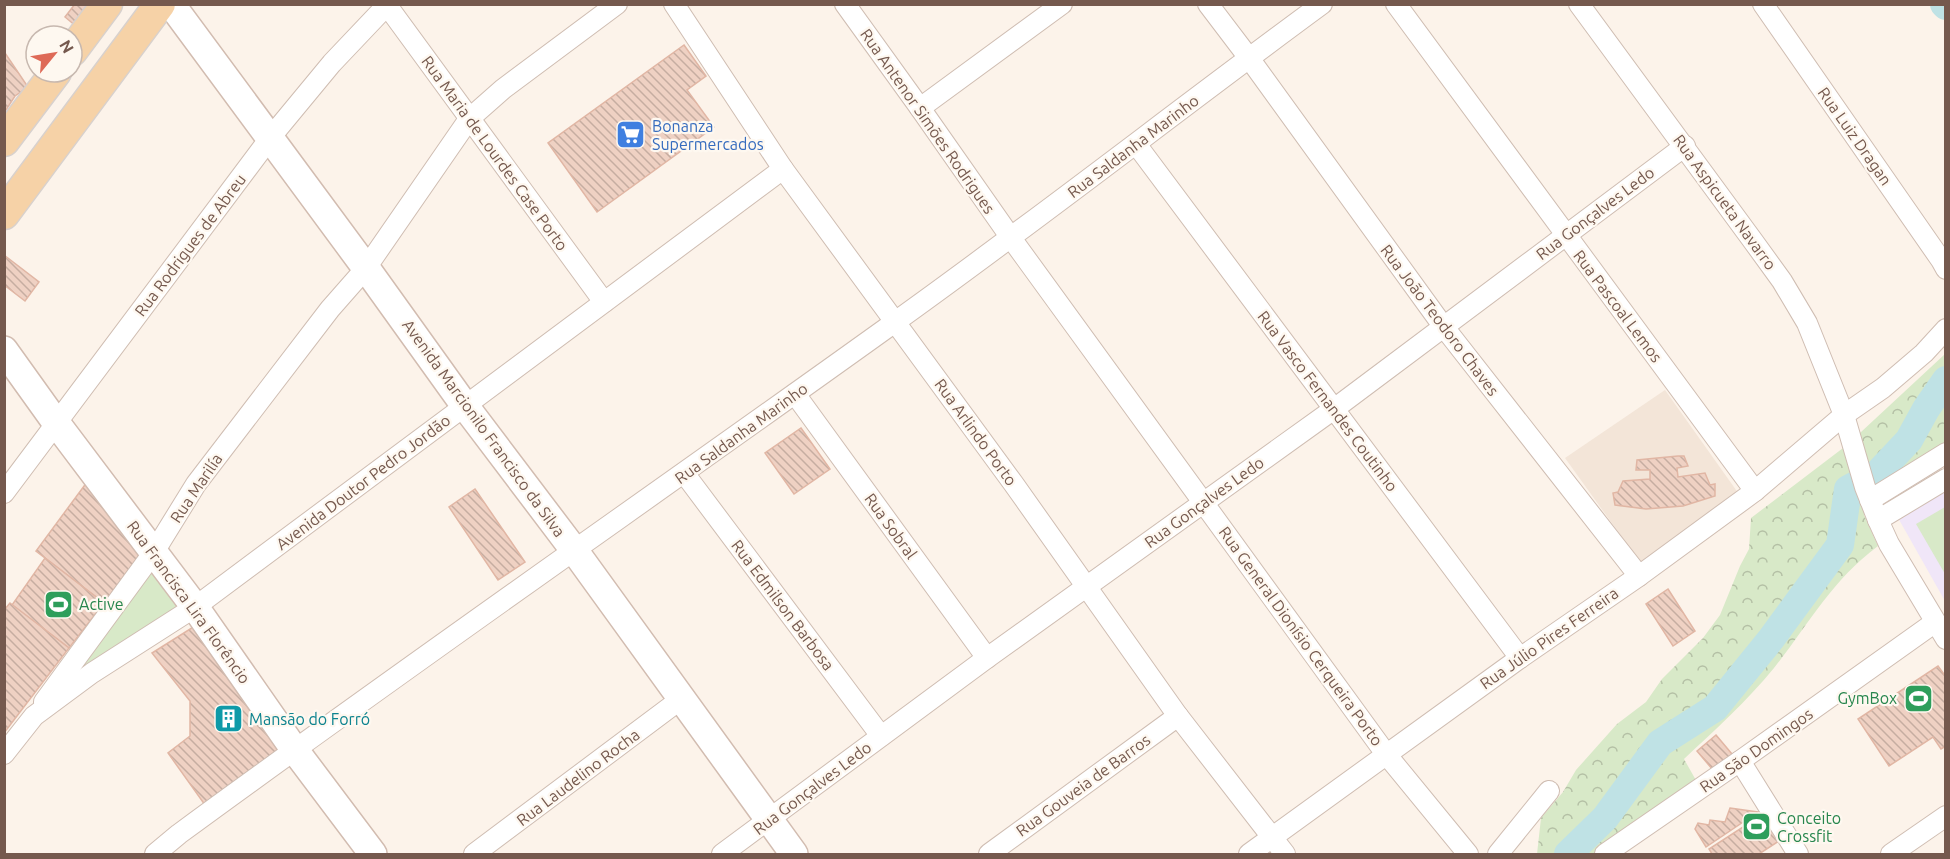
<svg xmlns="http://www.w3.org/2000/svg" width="1950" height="859" font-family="Ubuntu,sans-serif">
	<defs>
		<pattern id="forest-crowns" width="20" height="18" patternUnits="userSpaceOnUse" patternTransform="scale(1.5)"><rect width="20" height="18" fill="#d8e9c8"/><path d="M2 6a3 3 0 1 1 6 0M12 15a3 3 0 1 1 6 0" fill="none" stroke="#b4c0a5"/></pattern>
		<pattern id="building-back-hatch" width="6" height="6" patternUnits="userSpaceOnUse" patternTransform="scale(1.5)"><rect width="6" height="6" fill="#efd1c3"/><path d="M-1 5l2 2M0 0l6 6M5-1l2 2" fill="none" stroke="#c6ada1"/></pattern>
	</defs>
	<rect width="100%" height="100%" fill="#fcf3ea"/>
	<!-- residential -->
	<polygon fill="#f3e5d8" points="1665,390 1741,497 1642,565 1565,458"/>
	<!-- education -->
	<polygon fill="#f0e6f8" points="1945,487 1945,601 1897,516"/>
	<!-- forest -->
	<path fill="url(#forest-crowns)" d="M 1945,354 L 1945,459 L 1881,495 L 1864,515 L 1878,546 C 1831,581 1809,624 1774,668 C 1747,701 1715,730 1684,759 L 1702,791 L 1612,854 L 1537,854 L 1541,818 L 1563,792 L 1576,770 L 1617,724 L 1646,702 L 1662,679 L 1703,638 L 1720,615 L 1740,566 L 1749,549 L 1751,518 L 1847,445 Z"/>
	<!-- park -->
	<g fill="#d8e9c8">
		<polygon points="1945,507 1945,574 1916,524"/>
		<polygon points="154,555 191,606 62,688"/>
	</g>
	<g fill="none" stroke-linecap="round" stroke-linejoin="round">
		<!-- river -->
		<g stroke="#bfe2e5" stroke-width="28">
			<polyline points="1944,4 1946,6"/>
			<polyline points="1568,854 1605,818 1660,743 1715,708 1771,639 1840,545 1848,489 1878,473 1909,440 1926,409 1946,380"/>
		</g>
	</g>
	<!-- building -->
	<g fill="url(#building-back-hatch)" stroke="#e1b6a4" stroke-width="1.5">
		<polygon points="75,4 103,4 83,32 65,17"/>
		<polygon points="684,45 706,76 687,90 714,127 597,212 548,143"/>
		<polygon points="5,53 28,87 15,96 4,113"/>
		<polygon points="4,255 39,282 25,301 4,285"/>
		<polygon points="801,428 830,469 794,494 765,453"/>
		<polygon points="1678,456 1684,456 1688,466 1677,468 1678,477 1705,473 1710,485 1715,484 1715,496 1683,506 1646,509 1615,505 1613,493 1618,492 1623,481 1650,479 1650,470 1636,470 1637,460"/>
		<polygon points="90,478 144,549 104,603 36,551"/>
		<polygon points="475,489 525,562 498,580 449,507"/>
		<polygon points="45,558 104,603 69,648 12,605"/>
		<polygon points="1668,589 1695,631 1673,646 1646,604"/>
		<polygon points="10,603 69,648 4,733 4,610"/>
		<polygon points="198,624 286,745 205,805 168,753 190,736 190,701 152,653"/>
		<polygon points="1938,666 1946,677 1946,746 1941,749 1933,737 1889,766 1858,719"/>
		<polygon points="1716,735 1737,760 1718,776 1697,751"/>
		<polygon points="1730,808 1758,812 1706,847 1695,829 1698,823 1709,825 1710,820 1725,822"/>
		<polygon points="1763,814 1779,841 1759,854 1712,854 1709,849"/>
	</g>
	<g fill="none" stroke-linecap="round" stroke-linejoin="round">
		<defs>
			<g id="street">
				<polyline points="386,4 604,302"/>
				<polyline points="674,4 783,169 1013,483 1178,716 1285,854"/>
				<polyline points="845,4 920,108 1011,238 1386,754 1468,854"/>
				<polyline points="1208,4 1249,58 1443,326 1639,576"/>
				<polyline points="1396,4 1755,491"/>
				<polyline points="1579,4 1753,241 1782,281 1807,323 1844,415 1865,487 1878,520 1889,544 1946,639"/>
				<polyline points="1763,4 1941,260 1946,269"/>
				<polyline points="920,108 1062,4"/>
				<polyline points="1136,144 1520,658"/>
				<polyline points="795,394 987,658"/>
				<polyline points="684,473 881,736"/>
				<polyline points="4,493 270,138 332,63 388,4"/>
				<polyline points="1870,500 1946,453"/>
				<polyline points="1878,520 1946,479"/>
				<polyline points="44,702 154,552 196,484 330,309 366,268 469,119 503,89 617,4"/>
				<polyline points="4,754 34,716 92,673 195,607 783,169"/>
				<polyline points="1740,761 1798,854"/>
				<path d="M 155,854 L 179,834 C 416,660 657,493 895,322 C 1039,219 1179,109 1322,4"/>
				<polyline points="474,854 681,699"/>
				<polyline points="722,854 987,658 1334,409 1685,146"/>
				<polyline points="989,854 1178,716"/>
				<polyline points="1249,854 1520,658 1639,576 1755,491 1844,415 1883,388 1924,353 1946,329"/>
				<polyline points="1498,854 1549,791"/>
				<polyline points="1605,854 1740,761 1934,623"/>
				<polyline points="1891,854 1946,816"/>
			</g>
			<g id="secondary">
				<polyline points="171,4 366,268 465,406 574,550 794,854"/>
				<polyline points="4,350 57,424 195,607 294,749 373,854"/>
			</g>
			<g id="primary">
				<polyline points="72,51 107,4"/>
				<polyline points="4,141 56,72"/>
				<polyline points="4,214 160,4"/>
			</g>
		</defs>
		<!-- street casing -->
		<use href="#street" stroke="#cfbdb2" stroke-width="22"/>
		<!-- secondary casing -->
		<use href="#secondary" stroke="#d2bcb0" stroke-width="30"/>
		<!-- primary casing -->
		<use href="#primary" stroke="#d8d1cd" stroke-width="33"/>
		<!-- street -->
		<use href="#street" stroke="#fff" stroke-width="20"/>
		<!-- secondary -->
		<use href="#secondary" stroke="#fff" stroke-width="27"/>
		<!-- primary -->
		<use href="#primary" stroke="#f6d2a7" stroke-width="30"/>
	</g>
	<!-- icons -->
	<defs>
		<symbol id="supermarket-square" viewBox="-11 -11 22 22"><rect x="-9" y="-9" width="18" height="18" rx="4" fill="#3f7fe0" stroke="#fef8f0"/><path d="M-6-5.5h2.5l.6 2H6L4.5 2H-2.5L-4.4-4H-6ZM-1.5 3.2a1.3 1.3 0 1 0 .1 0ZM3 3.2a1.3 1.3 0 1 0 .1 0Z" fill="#fff"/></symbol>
		<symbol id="stadium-square" viewBox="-11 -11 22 22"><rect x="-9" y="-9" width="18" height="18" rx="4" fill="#2e9e5b" stroke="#fef8f0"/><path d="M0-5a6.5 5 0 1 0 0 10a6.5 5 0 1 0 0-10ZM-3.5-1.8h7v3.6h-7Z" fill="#fff"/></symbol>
		<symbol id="building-square" viewBox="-11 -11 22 22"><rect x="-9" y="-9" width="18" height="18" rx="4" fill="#0f9aa8" stroke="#fef8f0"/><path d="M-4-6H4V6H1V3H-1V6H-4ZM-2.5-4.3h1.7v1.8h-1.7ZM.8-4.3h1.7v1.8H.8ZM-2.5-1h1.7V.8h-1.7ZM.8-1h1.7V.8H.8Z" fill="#fff"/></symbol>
	</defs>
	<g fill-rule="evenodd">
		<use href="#supermarket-square" x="614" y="118" width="33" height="33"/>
		<use href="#stadium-square" x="42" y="588" width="33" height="33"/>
		<use href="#stadium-square" x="1902" y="682" width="33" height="33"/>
		<use href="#building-square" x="212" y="702" width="33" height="33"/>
		<use href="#stadium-square" x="1740" y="810" width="33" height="33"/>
	</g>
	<g text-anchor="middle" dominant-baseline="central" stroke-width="4.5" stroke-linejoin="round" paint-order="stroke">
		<!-- street labels -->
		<g font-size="16" fill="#75594e" stroke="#fef8f0">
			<text transform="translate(928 121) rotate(55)">Rua Antenor Simões Rodrigues</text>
			<text transform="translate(1855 136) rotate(55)">Rua Luiz Dragan</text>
			<text transform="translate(1133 146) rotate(-37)">Rua Saldanha Marinho</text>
			<text transform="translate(495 153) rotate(54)">Rua Maria de Lourdes Case Porto</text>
			<text transform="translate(1725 202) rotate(54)">Rua Aspicueta Navarro</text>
			<text transform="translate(1595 213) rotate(-37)">Rua Gonçalves Ledo</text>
			<text transform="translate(190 245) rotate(-53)">Rua Rodrigues de Abreu</text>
			<text transform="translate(1618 306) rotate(53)">Rua Pascoal Lemos</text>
			<text transform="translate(1440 320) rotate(53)">Rua João Teodoro Chaves</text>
			<text transform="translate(1328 401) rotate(53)">Rua Vasco Fernandes Coutinho</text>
			<text transform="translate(484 428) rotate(54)">Avenida Marcionilo Francisco da Silva</text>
			<text transform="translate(976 432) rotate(54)">Rua Arlindo Porto</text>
			<text transform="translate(741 433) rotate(-36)">Rua Saldanha Marinho</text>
			<text transform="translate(363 482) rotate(-37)">Avenida Doutor Pedro Jordão</text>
			<text transform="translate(196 488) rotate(-56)">Rua Marilía</text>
			<text transform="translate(1204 502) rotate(-36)">Rua Gonçalves Ledo</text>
			<text transform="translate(891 526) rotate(54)">Rua Sobral</text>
			<text transform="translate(189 602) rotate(54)">Rua Francisca Lira Florêncio</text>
			<text transform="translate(783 605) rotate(53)">Rua Edmilson Barbosa</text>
			<text transform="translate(1301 636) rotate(54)">Rua General Dionísio Cerqueira Porto</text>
			<text transform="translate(1549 638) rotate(-35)">Rua Júlio Pires Ferreira</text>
			<text transform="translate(1756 750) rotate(-35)">Rua São Domingos</text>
			<text transform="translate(578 777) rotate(-37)">Rua Laudelino Rocha</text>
			<text transform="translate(1083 785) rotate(-36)">Rua Gouveia de Barros</text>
			<text transform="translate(812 788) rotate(-37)">Rua Gonçalves Ledo</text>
		</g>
		<!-- shop labels -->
		<g font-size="16" fill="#366cbe" stroke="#fef8f0" text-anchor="start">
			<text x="652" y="126">Bonanza<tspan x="652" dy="18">Supermercados</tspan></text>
		</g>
		<!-- leisure labels -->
		<g font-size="16" fill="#27864d" stroke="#fef8f0" text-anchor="start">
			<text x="79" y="604">Active</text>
			<text x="1897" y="698" text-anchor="end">GymBox</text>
			<text x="1777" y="818">Conceito<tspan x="1777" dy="18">Crossfit</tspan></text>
		</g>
		<!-- culture labels -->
		<g font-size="16" fill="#0d838f" stroke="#fef8f0" text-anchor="start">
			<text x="249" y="719">Mansão do Forró</text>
		</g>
	</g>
	<!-- border -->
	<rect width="1950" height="859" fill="none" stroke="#75594e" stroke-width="12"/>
	<!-- north arrow -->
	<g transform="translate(54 54) rotate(60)"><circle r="28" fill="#fef8f0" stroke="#c7b8af" stroke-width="1.5"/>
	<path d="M0-4.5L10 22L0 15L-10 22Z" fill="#de6a57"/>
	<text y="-9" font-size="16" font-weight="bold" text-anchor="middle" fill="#75594e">N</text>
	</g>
</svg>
